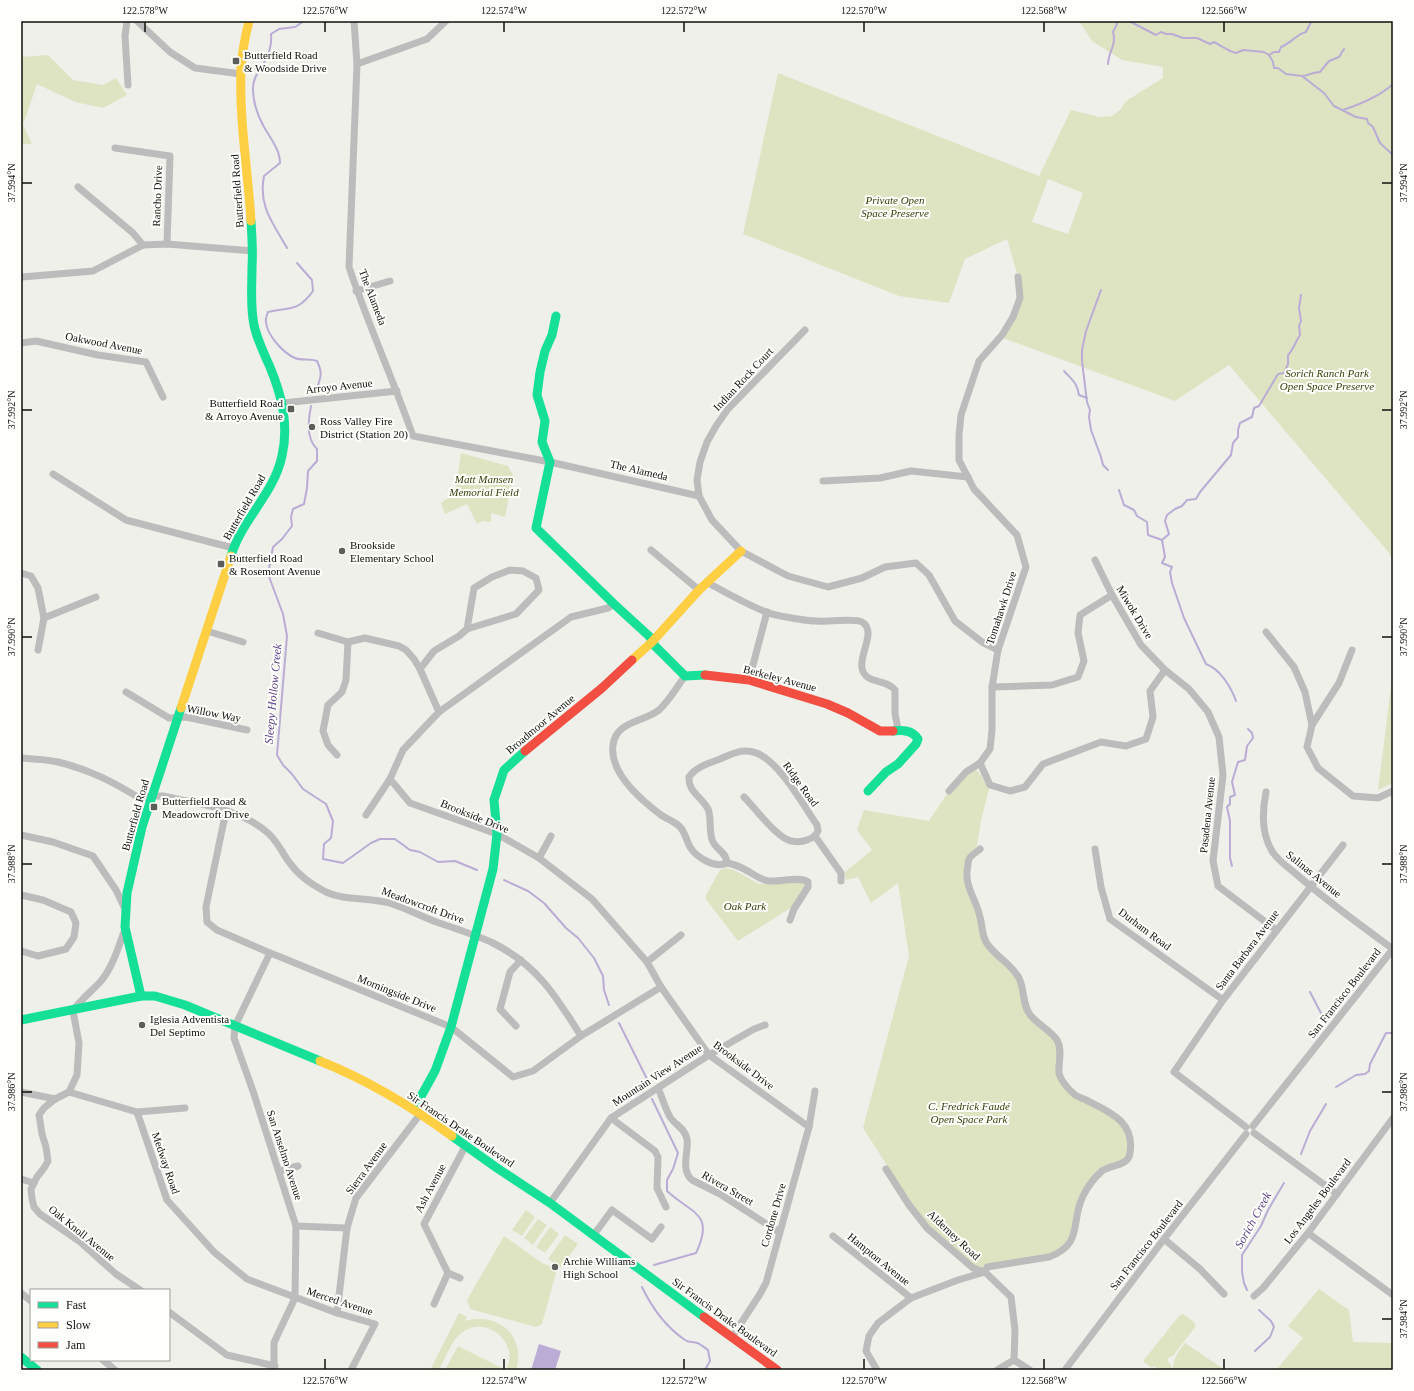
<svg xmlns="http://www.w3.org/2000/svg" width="1414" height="1391" font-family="'Times New Roman',serif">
	<rect width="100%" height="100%" fill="#eff0ea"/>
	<!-- green -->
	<g fill="#dee4c2" fill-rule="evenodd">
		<path d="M 1079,21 L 1393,21 L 1393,564 L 1390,554 L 1229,365 L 1175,401 L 1000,337 L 1020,298 L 1018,277 L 1007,239 L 965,259 L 949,303 L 899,296 L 743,234 L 778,73 L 1039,176 L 1071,110 L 1100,117 L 1112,116 L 1120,110 L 1126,101 L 1163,78 L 1163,67 L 1122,60 L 1092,41 ZM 1048,179 L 1083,193 L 1068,234 L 1032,222 Z"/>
		<polygon points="48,55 73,80 103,85 116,78 127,95 103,108 75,102 37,84 23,125 32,144 21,144 21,57"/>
		<polygon points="461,453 508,466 513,475 505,517 491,513 491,522 483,521 477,524 467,504 445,514 441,503 453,495 456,488"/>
		<polygon points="1393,670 1393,783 1378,790"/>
		<path d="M 975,769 C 981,772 984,783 989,789 L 981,821 L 976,852 L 966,871 L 983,938 L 1014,971 L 1026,1006 L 1057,1040 L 1059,1075 L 1073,1094 L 1108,1111 L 1130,1134 L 1127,1160 L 1102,1171 L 1084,1195 L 1075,1231 L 1058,1254 L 987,1267 L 973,1268 L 927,1228 L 863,1128 L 909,956 L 898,883 L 871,903 L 858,877 L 846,880 L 844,873 L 872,850 L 857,830 L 864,810 L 929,821 L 949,791 Z"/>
		<polygon points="726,868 736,871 759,884 807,880 806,885 792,907 738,941 705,898 706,895 720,870"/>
		<polygon points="526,1210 535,1217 522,1236 512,1230"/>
		<polygon points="538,1219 547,1225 533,1245 524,1238"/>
		<polygon points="550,1227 559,1234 545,1253 536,1247"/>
		<polygon points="565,1235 578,1244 560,1268 548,1259"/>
		<polygon points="504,1236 542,1263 557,1269 542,1324 536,1327 470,1309 467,1300"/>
		<polygon points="1319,1289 1349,1310 1353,1342 1393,1343 1393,1370 1276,1370 1303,1338 1288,1326"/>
		<path d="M 459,1313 L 467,1317 L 465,1321 C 497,1311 527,1336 516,1370 L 506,1370 C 521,1341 483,1312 459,1335 C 450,1344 445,1359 439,1370 L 430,1370 Z"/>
		<polygon points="1183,1314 1194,1322 1195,1327 1173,1356 1169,1357 1167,1360 1171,1365 1172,1369 1171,1370 1159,1370 1154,1366 1152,1368 1144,1362 1144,1360 1179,1316"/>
		<path d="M 1185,1343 L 1225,1370 L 1173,1370 C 1173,1358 1178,1352 1185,1343 Z"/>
		<polygon points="458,1346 502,1368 501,1370 445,1370"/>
	</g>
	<!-- water -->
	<polygon fill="#baacd4" points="539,1344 561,1351 555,1370 531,1370"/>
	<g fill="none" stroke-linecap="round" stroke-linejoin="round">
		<!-- stream -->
		<g stroke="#baacd4" stroke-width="2">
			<path d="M 1129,21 L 1156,35 L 1161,32 L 1166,34 L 1172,34 L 1183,38 L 1197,38 L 1210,44 L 1214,42 C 1222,46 1228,51 1236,53 L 1243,50 L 1264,52 L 1269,55 L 1273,62 L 1274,68 L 1278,68 L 1286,74 L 1302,76 L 1324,93 L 1334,106 L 1356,117 L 1367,119 L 1368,123 L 1373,127 L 1380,143 L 1393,155"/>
			<path d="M 1269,55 L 1274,52 L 1279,52 L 1281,47 C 1290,44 1298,33 1306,32 L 1311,22 L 1314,21"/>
			<path d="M 1108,64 C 1108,52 1117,45 1113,32 L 1117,24 L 1116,21"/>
			<path d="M 1303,76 C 1309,75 1314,72 1320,72 L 1329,61 L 1339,57 L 1344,49"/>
			<path d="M 1343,110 C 1361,104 1380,96 1393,84"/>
			<path d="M 287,248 C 273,223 258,206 264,176 L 280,163 C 280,150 271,139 264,127 C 258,116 253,101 253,89 C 253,76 260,71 265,61 C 270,52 272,44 271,34 L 279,29 L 295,27 L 304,21"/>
			<path d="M 297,263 L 312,280 L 313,291 C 298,312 290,307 268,312 C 267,315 265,319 266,322 C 267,335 283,353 295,358 C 301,361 309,358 317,361 C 323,373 321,378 316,390"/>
			<polyline points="1101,290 1086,331 1082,350 1082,361 1087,402 1090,410 1089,417 1091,430 1101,457 1103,465 1108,470"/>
			<path d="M 1064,371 C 1072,380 1077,382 1079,395 L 1087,398"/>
			<path d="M 311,406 C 308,420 306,439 317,449 L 317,461 L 308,471 L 307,488 L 304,504 L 293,509 L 291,517 L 292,526 L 282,539 L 273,547 L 268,574 L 283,614 L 287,636 L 277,755 L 283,765 L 292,774 L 303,789 L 326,804 L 333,821 L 331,838 L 324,844 L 323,859 L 343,863 L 371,843 L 380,839 L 395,839 L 410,850 L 420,852 L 438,862 L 455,861 L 477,870"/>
			<polyline points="1119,490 1124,505 1134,510 1137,516 1147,522 1148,535 1162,540"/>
			<path d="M 1236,701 C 1231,687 1220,669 1206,664 L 1184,618 L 1172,583 L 1170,572 L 1172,567 L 1162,563 L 1165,557 L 1162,540 L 1169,534 L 1165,521 L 1167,515 L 1175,509 L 1182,506 L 1187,500 L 1196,499 L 1200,492 L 1231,455 L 1233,443 L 1238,437 L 1238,430 L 1240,423 L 1252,417 L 1254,408 L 1259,406 L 1278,374 L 1284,373 L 1288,364 L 1288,355 C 1294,349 1295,342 1300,335 L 1299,326 L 1301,321 L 1299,308 L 1301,295"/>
			<polyline points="1232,866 1230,858 1230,821 1227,807 1230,804 1230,797 1235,795 1232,782 1238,762 1245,760 1247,746 1253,738 1252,733 1248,729"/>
			<polyline points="504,880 528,891 544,903 566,928 578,938 594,958 603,976 604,990 609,1005"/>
			<polyline points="1310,992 1322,1015 1326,1020"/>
			<polyline points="619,1023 649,1083"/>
			<polyline points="1336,1087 1356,1075 1365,1074 1369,1071 1370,1064 1386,1033 1393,1033"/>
			<path d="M 652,1099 L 678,1153 L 673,1169 L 667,1180 L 667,1191 C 692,1214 715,1213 696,1253 L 654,1265"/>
			<polyline points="1301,1154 1310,1131 1326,1104"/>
			<path d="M 642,1287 C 652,1308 666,1327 685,1340 C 689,1343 693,1341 697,1343 C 701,1344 705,1348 708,1350 L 710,1361 L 705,1370"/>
			<polyline points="1247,1290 1244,1283 1242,1272 1242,1255 1261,1226 1268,1210 1284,1183"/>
			<polyline points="1255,1351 1270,1337 1274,1327 1271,1321 1259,1310"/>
		</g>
		<!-- street -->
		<g stroke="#bcbcbc" stroke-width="7">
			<polyline points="127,21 125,36 128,85"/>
			<polyline points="137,21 170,52 195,68 241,74"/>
			<path d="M 354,21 L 357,64 L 349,267 C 368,324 393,379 413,436 L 550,462 L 699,496"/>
			<polyline points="357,64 427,39 446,21"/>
			<polyline points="115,148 170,156 167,244"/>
			<polyline points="78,187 133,233 143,245 167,244 253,251"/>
			<polyline points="22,277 93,271 143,245"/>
			<polyline points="356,291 390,281"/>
			<polyline points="805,330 728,409 716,426 707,442 700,462 697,480 699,496 712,520 741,551 788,576 828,587 862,578 885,567 916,563 929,575 955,621 982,642 998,650"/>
			<polyline points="21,343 36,341 98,355 146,362 163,397"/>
			<polyline points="283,403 397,391"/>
			<polyline points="53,474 126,520 233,548"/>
			<polyline points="823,481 880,478 911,471 968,477"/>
			<polyline points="651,550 699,590"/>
			<polyline points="1095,560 1112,595 1141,645 1165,670 1189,689 1208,712 1219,737 1223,775 1213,861 1218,886 1276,930"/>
			<polygon points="510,570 523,571 536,578 539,590 516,614 467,629 474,588 492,577"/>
			<polyline points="21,573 31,576 38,588 44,618 38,650"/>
			<path d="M 708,583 C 727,593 746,604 766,612 C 775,616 788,617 798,619 C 804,620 810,621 816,621 C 826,622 855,618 862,622 C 877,631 859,654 862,668 C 865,685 886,678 895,690 L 895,714 L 898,729"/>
			<polyline points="44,618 96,597"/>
			<polyline points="207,631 243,642"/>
			<polyline points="1266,632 1294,667 1305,692 1312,725 1307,747 1318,768 1353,796 1378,798 1393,791"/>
			<polyline points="318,633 348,642 365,638 399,646 406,650 414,659 420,669 439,712"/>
			<polyline points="420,669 434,651 459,636 467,629"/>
			<path d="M 685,676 C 677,687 669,701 659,710 C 644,722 616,721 613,745 C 609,773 641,800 661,815 C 667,819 674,821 679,826 C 685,831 686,840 690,847 C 696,857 715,869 727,863"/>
			<polyline points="749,680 767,612"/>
			<polyline points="992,687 1052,685 1078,677 1084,661 1078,633 1080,615 1112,595"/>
			<polyline points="126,692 169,718 186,717 247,730"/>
			<polyline points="1312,725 1339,683 1352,650"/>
			<polyline points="337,755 328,745 323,731 328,705 342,692 346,680 348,642"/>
			<path d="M 21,758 C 33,759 46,759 58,762 C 91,770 113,782 141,799 L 151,796 L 163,796 C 198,804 240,808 268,833 C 277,841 282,852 289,862 C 299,876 311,884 326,892 C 345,901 368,897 389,903 C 406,908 422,917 439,923 C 457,929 476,935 493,943 C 537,965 556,996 581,1036"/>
			<polyline points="980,763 990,749 992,730 992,687 998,650 1026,567 1017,535 974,489 959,460 959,435 961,415 979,361 1002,335 1013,317 1020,298 1018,277"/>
			<polyline points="980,763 990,785 1010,791 1025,787 1043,764 1101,742 1126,746 1146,739 1153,717 1150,691 1165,670"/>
			<polyline points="390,779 410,803 497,834 539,858 592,899 647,962 661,987 709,1055 809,1127"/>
			<polyline points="949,791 966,772 980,763"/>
			<path d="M 1266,792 C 1262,812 1261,833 1272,851 C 1278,861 1288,867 1296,874 C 1327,901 1360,925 1393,949"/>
			<polyline points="226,811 206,907 207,922 217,930 270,953 278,956 451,1027 513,1077 533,1071 581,1036 661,987"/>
			<polyline points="366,815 390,779 403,750 439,712 571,617 608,608 614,604"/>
			<polyline points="21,835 53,842 93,856 116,890 125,909"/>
			<polyline points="815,836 841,873 841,881"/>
			<path d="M 980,849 C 977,852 971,855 969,859 C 968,861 968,863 968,865 C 963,886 976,898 980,917 C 983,927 981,936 988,945 C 997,957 1012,965 1019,978 C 1025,990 1022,1006 1031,1016 C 1037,1023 1053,1033 1057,1040 C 1063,1050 1058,1063 1059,1073 C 1060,1079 1068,1089 1073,1093 C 1076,1097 1082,1098 1086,1100 C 1109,1112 1135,1121 1130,1153 C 1128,1167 1111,1164 1102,1171 C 1095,1177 1087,1188 1083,1196 C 1070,1222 1084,1244 1049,1257 L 987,1267 L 985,1272"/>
			<polyline points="1095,849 1101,887 1110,919 1223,1000"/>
			<polyline points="539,858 551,836"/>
			<path d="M 727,863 C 727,853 717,850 713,842 C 708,832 712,818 708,809 C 702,797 688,792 689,777 C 696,767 709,763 720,759 C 731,754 741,749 753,752 C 777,757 803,805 817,825 L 818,831 C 815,836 813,838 807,840 C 802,842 796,842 791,841 C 777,838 755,808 744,797"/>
			<path d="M 727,863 C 732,864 739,866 744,869 C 753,873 759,880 769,881 C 780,882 801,876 808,882 L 808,887 L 794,909 L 790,920"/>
			<polyline points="21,895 43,900 71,912 76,923 74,937 66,949 38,956 21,951"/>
			<path d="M 125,929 C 119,945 113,967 101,981 C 92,991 81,999 73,1011 L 79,1043 L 77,1075 L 69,1092 L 55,1099 L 44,1108 L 39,1115 L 42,1134 L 46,1147 L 48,1161 L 44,1168 L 37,1177 L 31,1189 L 32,1199 L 34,1207 L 40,1214 L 79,1241 L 116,1274 L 140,1290"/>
			<polyline points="270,953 235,1026 234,1038 253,1091 296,1226 295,1298 277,1336 274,1343 274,1370"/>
			<polyline points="647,962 681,935"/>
			<polyline points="516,1026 500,1009 510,972 521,960"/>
			<path d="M 658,1088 C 662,1097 665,1108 670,1117 C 675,1125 685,1128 687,1139 C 689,1153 680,1169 692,1180 L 720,1194 L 779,1232"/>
			<polyline points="21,1092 55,1099"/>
			<polyline points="69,1092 137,1112 167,1200 214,1252 247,1279 337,1313 375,1324 351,1370"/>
			<polyline points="137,1112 185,1108"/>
			<polyline points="611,1118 655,1151 658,1157 657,1188 666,1207"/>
			<polyline points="1253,1126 1393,949"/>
			<polyline points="1246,1127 1174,1072 1223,1000 1343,845"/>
			<polyline points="1254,1133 1337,1194"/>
			<polyline points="886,1169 909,1205 927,1228 973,1268 985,1272 1011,1297 1015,1330 1014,1360 1030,1370"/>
			<polyline points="279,1171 298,1166"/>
			<polyline points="21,1179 34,1183"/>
			<polyline points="550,1203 611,1118 709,1055 754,1029 765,1025"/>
			<polyline points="296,1226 347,1228"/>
			<polyline points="1308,1233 1393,1295"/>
			<polyline points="593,1236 612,1210 652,1239 661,1227"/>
			<polyline points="833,1236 911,1298"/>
			<polyline points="1164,1239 1200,1269 1224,1294"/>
			<polyline points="460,1278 448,1273 424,1224 466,1145"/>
			<polyline points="21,1293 31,1301"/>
			<polyline points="1254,1296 1263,1288 1308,1233 1393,1118"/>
			<polyline points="434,1304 448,1273"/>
			<polyline points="169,1312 227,1355 275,1366"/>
			<polyline points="337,1313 347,1228 356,1198 421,1113"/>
			<polyline points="732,1337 760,1294 766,1283 809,1127 815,1091"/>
			<polyline points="103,1360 115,1370"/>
			<polyline points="877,1370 866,1351 869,1336 878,1323 911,1298 958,1280 985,1272"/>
			<polyline points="997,1370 1014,1360"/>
			<polyline points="1065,1370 1164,1239 1246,1134"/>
		</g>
		<!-- fast -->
		<g stroke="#16e098" stroke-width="9">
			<polyline points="556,316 552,335 545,351 540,372 537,395 545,421 542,442 550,462 536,528 614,604 649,636 655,646 685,676 705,675"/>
			<path d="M 231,556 C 242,519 274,494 282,456 C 289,425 282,396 270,367 C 264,353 257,340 254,325 C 250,306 252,286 252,267 C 253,252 252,236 251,221"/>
			<path d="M 868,791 L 886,772 L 898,764 L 916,744 L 918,739 C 912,730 903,730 893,731"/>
			<polyline points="141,996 125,927 127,893 142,827 181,708"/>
			<polyline points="21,1020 141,996 155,996 185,1005 320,1061"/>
			<polyline points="414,1109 435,1071 451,1027 493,869 497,834 494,800 504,770 525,751"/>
			<polyline points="452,1136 497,1168 550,1203 704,1317"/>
			<polyline points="21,1357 37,1370"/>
		</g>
		<!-- slow -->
		<g stroke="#ffcf43" stroke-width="9">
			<path d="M 249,21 C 245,37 242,53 241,69 C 239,120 248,171 251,221"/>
			<polyline points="632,660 652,642 699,590 741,551"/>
			<polyline points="181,708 231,556"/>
			<path d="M 320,1061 C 367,1080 411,1106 452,1136"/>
		</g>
		<!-- jam -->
		<g stroke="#f24e42" stroke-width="9">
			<polyline points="705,675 749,680 827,704 848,713 880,731 893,731"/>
			<polyline points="525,751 602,688 632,660"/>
			<polyline points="704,1317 777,1370"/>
		</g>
	</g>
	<!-- ticks -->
	<path fill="none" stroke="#0f100c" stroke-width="1.5" d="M 145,22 L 145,32M 325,22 L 325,32M 504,22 L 504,32M 684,22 L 684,32M 864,22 L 864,32M 1044,22 L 1044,32M 1224,22 L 1224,32M 22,183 L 32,183M 1382,183 L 1392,183M 22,410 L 32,410M 1382,410 L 1392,410M 22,637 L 32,637M 1382,637 L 1392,637M 22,864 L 32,864M 1382,864 L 1392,864M 22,1092 L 32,1092M 1382,1092 L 1392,1092M 1382,1319 L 1392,1319M 325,1359 L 325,1369M 504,1359 L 504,1369M 684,1359 L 684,1369M 864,1359 L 864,1369M 1044,1359 L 1044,1369M 1224,1359 L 1224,1369"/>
	<!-- markers -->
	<g fill="#5d5e5a" stroke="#fefffb" stroke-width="1.5">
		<rect x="232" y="57" width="8" height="8" rx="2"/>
		<rect x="287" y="405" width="8" height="8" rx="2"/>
		<circle cx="312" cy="427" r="4"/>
		<circle cx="342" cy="551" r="4"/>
		<rect x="217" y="560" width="8" height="8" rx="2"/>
		<rect x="150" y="803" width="8" height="8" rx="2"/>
		<circle cx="142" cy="1025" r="4"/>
		<circle cx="555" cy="1267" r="4"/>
	</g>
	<g text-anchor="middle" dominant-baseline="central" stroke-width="4" stroke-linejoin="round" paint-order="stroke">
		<!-- poi labels -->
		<g font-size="11" fill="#0f100c" stroke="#fefffb" text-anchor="start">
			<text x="244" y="55">Butterfield Road<tspan x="244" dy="13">&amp; Woodside Drive</tspan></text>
			<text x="283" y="403" text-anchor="end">Butterfield Road<tspan x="283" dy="13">&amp; Arroyo Avenue</tspan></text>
			<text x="320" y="421">Ross Valley Fire<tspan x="320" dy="13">District (Station 20)</tspan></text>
			<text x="350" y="545">Brookside<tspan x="350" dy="13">Elementary School</tspan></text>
			<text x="229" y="558">Butterfield Road<tspan x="229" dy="13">&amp; Rosemont Avenue</tspan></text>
			<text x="162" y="801">Butterfield Road &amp;<tspan x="162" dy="13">Meadowcroft Drive</tspan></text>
			<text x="150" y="1019">Iglesia Adventista<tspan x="150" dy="13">Del Septimo</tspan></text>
			<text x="563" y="1261">Archie Williams<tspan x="563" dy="13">High School</tspan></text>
		</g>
		<!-- street labels -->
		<g font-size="11" fill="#0f100c" stroke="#fefffb">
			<text transform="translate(237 191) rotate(-94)">Butterfield Road</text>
			<text transform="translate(157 196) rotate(-88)">Rancho Drive</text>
			<text transform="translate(373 297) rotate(69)">The Alameda</text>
			<text transform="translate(104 343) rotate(11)">Oakwood Avenue</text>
			<text transform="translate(743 379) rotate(-47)">Indian Rock Court</text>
			<text transform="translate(339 386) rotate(-6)">Arroyo Avenue</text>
			<text transform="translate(639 470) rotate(13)">The Alameda</text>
			<text transform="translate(244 507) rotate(-60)">Butterfield Road</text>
			<text transform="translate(1001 608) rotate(-72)">Tomahawk Drive</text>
			<text transform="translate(1135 612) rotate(59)">Miwok Drive</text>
			<text transform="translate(780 678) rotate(15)">Berkeley Avenue</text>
			<text transform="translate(214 713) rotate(11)">Willow Way</text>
			<text transform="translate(540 724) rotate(-40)">Broadmoor Avenue</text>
			<text transform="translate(801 784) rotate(54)">Ridge Road</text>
			<text transform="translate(135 815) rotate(-74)">Butterfield Road</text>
			<text transform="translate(1207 815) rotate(-84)">Pasadena Avenue</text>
			<text transform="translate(475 816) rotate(22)">Brookside Drive</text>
			<text transform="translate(1314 874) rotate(39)">Salinas Avenue</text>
			<text transform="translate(423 905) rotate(20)">Meadowcroft Drive</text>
			<text transform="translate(1145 929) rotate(37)">Durham Road</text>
			<text transform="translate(1247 950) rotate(-53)">Santa Barbara Avenue</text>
			<text transform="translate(397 993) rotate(22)">Morningside Drive</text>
			<text transform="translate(1344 993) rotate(-52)">San Francisco Boulevard</text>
			<text transform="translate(744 1065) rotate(37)">Brookside Drive</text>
			<text transform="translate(657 1075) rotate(-33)">Mountain View Avenue</text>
			<text transform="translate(461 1129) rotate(34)">Sir Francis Drake Boulevard</text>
			<text transform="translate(285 1155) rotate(72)">San Anselmo Avenue</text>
			<text transform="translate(166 1163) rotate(71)">Medway Road</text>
			<text transform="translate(366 1168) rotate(-54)">Sierra Avenue</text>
			<text transform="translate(430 1188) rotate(-62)">Ash Avenue</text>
			<text transform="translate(728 1188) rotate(30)">Rivera Street</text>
			<text transform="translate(1317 1201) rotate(-53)">Los Angeles Boulevard</text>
			<text transform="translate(773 1215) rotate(-74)">Cordone Drive</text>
			<text transform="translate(82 1233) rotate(39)">Oak Knoll Avenue</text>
			<text transform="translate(954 1235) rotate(43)">Alderney Road</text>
			<text transform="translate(1146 1245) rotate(-52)">San Francisco Boulevard</text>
			<text transform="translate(879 1259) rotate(39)">Hampton Avenue</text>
			<text transform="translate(340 1301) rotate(18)">Merced Avenue</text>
			<text transform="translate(725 1317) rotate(36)">Sir Francis Drake Boulevard</text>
		</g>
		<!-- park labels -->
		<g font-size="11" font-style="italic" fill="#383f0b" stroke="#fefffb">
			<text x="895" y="200">Private Open<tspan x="895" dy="13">Space Preserve</tspan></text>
			<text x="1327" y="373">Sorich Ranch Park<tspan x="1327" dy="13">Open Space Preserve</tspan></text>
			<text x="484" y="479">Matt Mansen<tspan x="484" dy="13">Memorial Field</tspan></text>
			<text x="745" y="906">Oak Park</text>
			<text x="969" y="1106">C. Fredrick Faudé<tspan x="969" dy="13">Open Space Park</tspan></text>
		</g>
		<!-- water labels -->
		<g font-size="12" font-style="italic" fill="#5e428c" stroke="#fefffb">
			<text transform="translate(273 694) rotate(-85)">Sleepy Hollow Creek</text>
			<text transform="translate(1253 1220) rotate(-61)">Sorich Creek</text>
		</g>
	</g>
	<!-- border -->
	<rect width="1414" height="1391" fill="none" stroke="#fefffb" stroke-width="44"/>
	<!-- legend -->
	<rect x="30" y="1289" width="140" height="72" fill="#fefffb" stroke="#9e9f9b"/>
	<rect x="38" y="1302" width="20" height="6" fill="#16e098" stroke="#9e9f9b"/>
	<text x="66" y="1309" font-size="12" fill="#0f100c">Fast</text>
	<rect x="38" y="1322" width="20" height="6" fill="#ffcf43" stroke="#9e9f9b"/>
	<text x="66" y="1329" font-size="12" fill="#0f100c">Slow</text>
	<rect x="38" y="1342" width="20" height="6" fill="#f24e42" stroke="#9e9f9b"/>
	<text x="66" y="1349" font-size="12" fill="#0f100c">Jam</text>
	<rect x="22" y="22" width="1370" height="1347" fill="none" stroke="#0f100c" stroke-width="1.5"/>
	<g font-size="10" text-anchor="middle" fill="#0f100c">
		<text x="145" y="14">122.578°W</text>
		<text x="325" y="14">122.576°W</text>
		<text x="504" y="14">122.574°W</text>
		<text x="684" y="14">122.572°W</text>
		<text x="864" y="14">122.570°W</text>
		<text x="1044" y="14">122.568°W</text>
		<text x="1224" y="14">122.566°W</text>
		<text transform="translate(11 183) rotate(-90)" y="4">37.994°N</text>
		<text transform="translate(1403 183) rotate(-90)" y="4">37.994°N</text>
		<text transform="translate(11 410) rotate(-90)" y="4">37.992°N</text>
		<text transform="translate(1403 410) rotate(-90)" y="4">37.992°N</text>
		<text transform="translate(11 637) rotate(-90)" y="4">37.990°N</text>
		<text transform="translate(1403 637) rotate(-90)" y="4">37.990°N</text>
		<text transform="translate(11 864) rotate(-90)" y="4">37.988°N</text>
		<text transform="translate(1403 864) rotate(-90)" y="4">37.988°N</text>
		<text transform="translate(11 1092) rotate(-90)" y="4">37.986°N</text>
		<text transform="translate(1403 1092) rotate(-90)" y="4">37.986°N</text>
		<text transform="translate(1403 1319) rotate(-90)" y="4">37.984°N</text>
		<text x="325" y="1384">122.576°W</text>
		<text x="504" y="1384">122.574°W</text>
		<text x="684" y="1384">122.572°W</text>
		<text x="864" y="1384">122.570°W</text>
		<text x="1044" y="1384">122.568°W</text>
		<text x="1224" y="1384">122.566°W</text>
	</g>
</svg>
